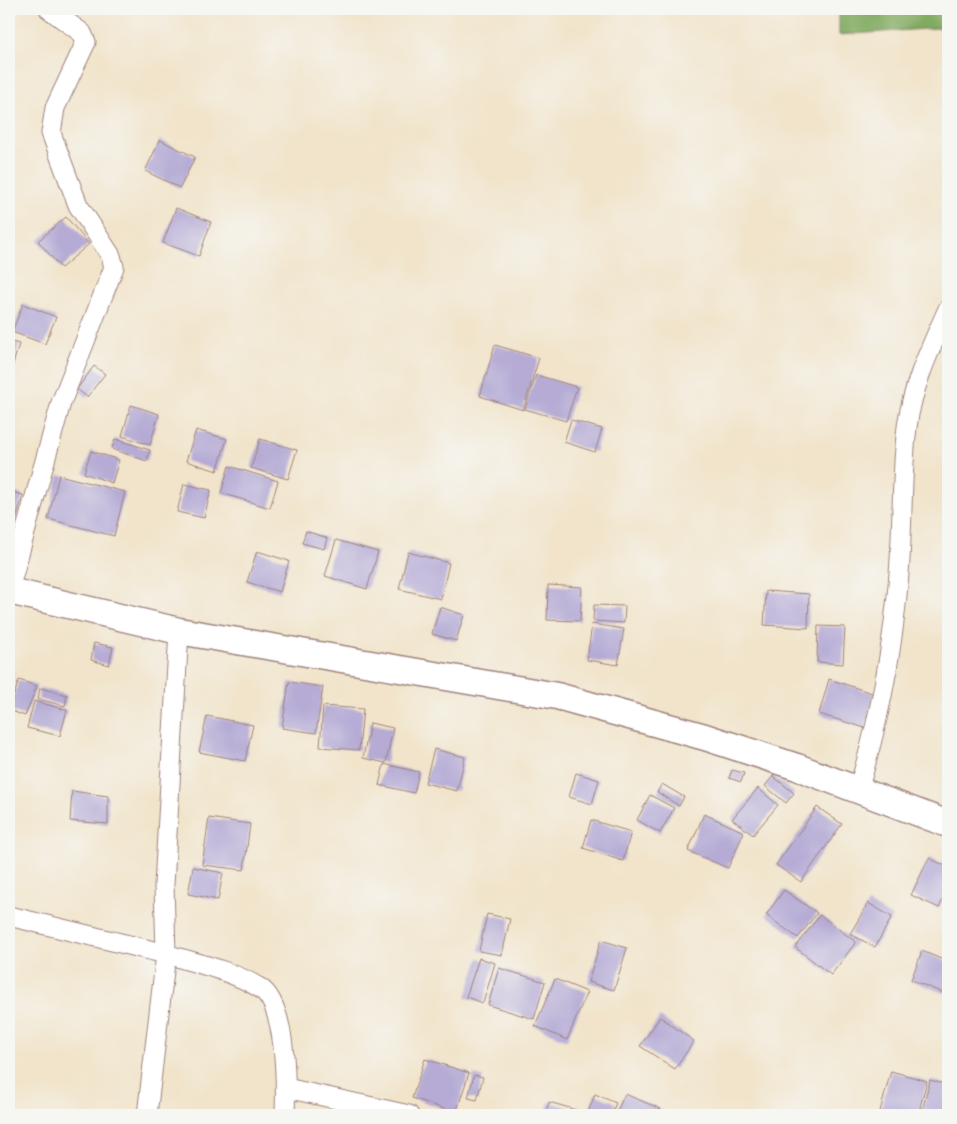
<svg xmlns="http://www.w3.org/2000/svg" width="957" height="1124" font-family="Mali,sans-serif">
	<rect width="100%" height="100%" fill="#f6f6f2"/>
	<filter id="ink" filterUnits="userSpaceOnUse"><feTurbulence type="fractalNoise" baseFrequency=".02" numOctaves="2"/><feDisplacementMap in="SourceGraphic" scale="10" xChannelSelector="R" yChannelSelector="G"/><feConvolveMatrix kernelMatrix="1 2 1 2 8 2 1 2 1" color-interpolation-filters="sRGB"/></filter>
	<filter id="wash" filterUnits="userSpaceOnUse"><feTurbulence type="fractalNoise" baseFrequency=".0096" numOctaves="4" result="noise"/><feDisplacementMap in="SourceGraphic" scale="20" xChannelSelector="R" yChannelSelector="G"/><feGaussianBlur stdDeviation="1.12" result="paint"/><feColorMatrix in="noise" values="0 0 0 0 0 0 0 0 0 0 0 0 0 0 0 0 0 1.4 0 .05"/><feComposite in="paint" operator="in"/></filter>
	<g filter="url(#wash)">
		<rect width="100%" height="100%" fill="#f1e4cb"/>
		<!-- forest -->
		<polygon fill="#82ab62" stroke="#666546" points="839,9 948,9 948,39 939,28 839,35"/>
		<g id="blocks">
			<!-- building -->
			<g fill="#b5abd5">
				<polygon points="160,140 195,157 180,188 145,171"/>
				<polygon points="176,208 211,222 199,256 163,243"/>
				<polygon points="66,217 89,244 61,268 38,241"/>
				<polygon points="23,304 56,317 45,344 12,332"/>
				<polygon points="9,341 19,344 11,371 9,371"/>
				<polygon points="495,345 539,358 523,410 480,396"/>
				<polygon points="94,366 105,374 87,397 77,389"/>
				<polygon points="536,375 577,387 566,421 525,409"/>
				<polygon points="131,405 159,414 150,445 122,436"/>
				<polygon points="571,420 602,429 595,452 564,442"/>
				<polygon points="196,430 227,439 217,471 186,461"/>
				<polygon points="115,439 150,450 147,461 112,449"/>
				<polygon points="260,439 297,450 288,479 251,468"/>
				<polygon points="91,451 119,460 112,483 84,473"/>
				<polygon points="229,466 278,481 270,508 221,493"/>
				<polygon points="59,475 125,492 114,536 48,519"/>
				<polygon points="184,484 211,490 204,518 177,512"/>
				<polygon points="9,491 23,495 11,537 9,537"/>
				<polygon points="306,531 327,538 324,549 302,543"/>
				<polygon points="336,540 378,552 367,589 325,576"/>
				<polygon points="257,551 289,561 280,592 247,582"/>
				<polygon points="408,552 449,563 441,599 399,589"/>
				<polygon points="548,585 582,587 580,621 547,620"/>
				<polygon points="766,591 809,594 808,628 764,625"/>
				<polygon points="594,605 625,606 624,623 593,621"/>
				<polygon points="440,607 464,615 456,641 432,634"/>
				<polygon points="592,624 624,629 618,665 587,660"/>
				<polygon points="818,626 845,627 843,664 817,662"/>
				<polygon points="94,643 113,647 109,665 91,660"/>
				<polygon points="9,673 14,674 9,690"/>
				<polygon points="829,679 875,694 865,728 819,714"/>
				<polygon points="19,680 37,686 25,716 9,710"/>
				<polygon points="289,682 323,687 316,733 282,728"/>
				<polygon points="40,688 67,695 65,706 38,699"/>
				<polygon points="34,701 67,710 60,736 27,728"/>
				<polygon points="323,706 363,709 359,750 320,747"/>
				<polygon points="207,716 253,725 245,761 199,752"/>
				<polygon points="370,723 393,728 386,763 363,758"/>
				<polygon points="434,749 465,757 457,791 425,783"/>
				<polygon points="384,764 419,772 414,793 379,785"/>
				<polygon points="732,770 744,773 741,782 729,778"/>
				<polygon points="576,773 599,780 592,804 569,797"/>
				<polygon points="773,776 794,793 786,803 765,786"/>
				<polygon points="662,784 684,797 679,806 657,792"/>
				<polygon points="758,788 778,805 753,835 732,819"/>
				<polygon points="72,791 108,796 108,824 70,821"/>
				<polygon points="650,795 674,808 660,833 637,820"/>
				<polygon points="817,807 842,824 801,882 776,865"/>
				<polygon points="704,814 744,832 728,868 688,851"/>
				<polygon points="209,818 250,824 244,870 202,865"/>
				<polygon points="591,820 631,832 623,861 583,848"/>
				<polygon points="929,858 948,867 948,889 939,908 911,895"/>
				<polygon points="193,867 223,873 218,900 188,894"/>
				<polygon points="784,890 817,913 798,938 766,915"/>
				<polygon points="868,903 892,917 875,947 850,934"/>
				<polygon points="487,914 510,919 502,955 479,951"/>
				<polygon points="820,915 856,942 831,975 795,947"/>
				<polygon points="601,940 627,948 614,990 588,982"/>
				<polygon points="922,951 948,962 948,988 946,994 911,980"/>
				<polygon points="479,958 495,963 483,1003 466,997"/>
				<polygon points="499,968 545,982 534,1019 488,1005"/>
				<polygon points="555,979 587,992 567,1040 535,1026"/>
				<polygon points="660,1017 694,1041 675,1069 640,1046"/>
				<polygon points="425,1059 469,1073 456,1113 412,1098"/>
				<polygon points="891,1071 927,1081 918,1115 879,1115"/>
				<polygon points="474,1075 483,1077 477,1100 468,1098"/>
				<polygon points="930,1080 948,1085 946,1115 921,1115"/>
				<polygon points="595,1094 616,1103 611,1115 587,1115"/>
				<polygon points="625,1094 661,1109 659,1115 615,1115"/>
				<polygon points="549,1102 583,1112 582,1115 545,1115"/>
			</g>
		</g>
	</g>
	<g filter="url(#ink)">
		<use href="#blocks" fill-opacity="0" stroke="#9e827b" stroke-width="1"/>
		<g fill="none" stroke-linecap="round" stroke-linejoin="round">
			<defs>
				<g id="street">
					<polyline points="9,590 61,403 114,267 111,256 78,205 51,133 55,108 86,42 82,33 49,9"/>
					<path d="M 179,631 L 164,885 L 166,954 C 196,963 233,971 260,988 C 287,1005 286,1085 285,1115"/>
					<path d="M 858,790 C 880,719 893,648 899,574 C 903,525 901,476 907,427 C 912,386 931,347 948,309"/>
					<polyline points="9,916 166,954 147,1115"/>
					<polyline points="286,1088 409,1115"/>
				</g>
				<polyline id="secondary" points="9,591 179,631 557,696 705,737 797,767 948,824"/>
			</defs>
			<!-- street casing -->
			<use href="#street" stroke="#9e827b" stroke-width="21"/>
			<!-- secondary casing -->
			<use href="#secondary" stroke="#9e827b" stroke-width="29"/>
			<!-- street -->
			<use href="#street" stroke="#fff" stroke-width="19"/>
			<!-- secondary -->
			<use href="#secondary" stroke="#fff" stroke-width="26"/>
		</g>
	</g>
	<!-- margin -->
	<rect width="957" height="1124" fill="none" stroke="#f6f6f2" stroke-width="30"/>
</svg>
